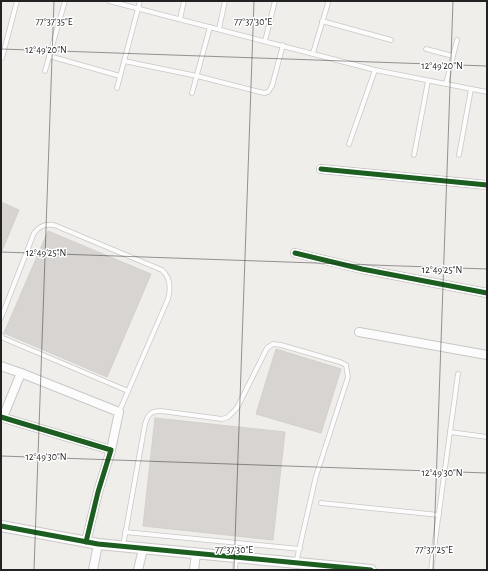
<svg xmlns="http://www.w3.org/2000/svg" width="488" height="571" font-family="'Alegreya Sans',sans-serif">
	<rect width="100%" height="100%" fill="#f0eeeb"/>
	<!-- building -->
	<g fill="#d7d4d2" stroke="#d3d0cc">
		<polygon points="1,202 19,210 1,253"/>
		<polygon points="48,231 151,274 107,377 4,333"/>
		<polygon points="276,349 341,369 321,433 256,414"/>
		<polygon points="155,418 285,432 273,540 143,526"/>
	</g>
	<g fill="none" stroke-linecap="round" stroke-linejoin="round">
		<defs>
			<g id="service">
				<polyline points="109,1 375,70 487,92"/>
				<polyline points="180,19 184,1"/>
				<polyline points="322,21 391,40"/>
				<polyline points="219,29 225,1"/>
				<polyline points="265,41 275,1"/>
				<polyline points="426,49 453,56"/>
				<polyline points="313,53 328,3"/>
				<polyline points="49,56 120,76"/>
				<polyline points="2,58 17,1"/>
				<polyline points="124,61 197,76 264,93 268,92 272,86 283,45"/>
				<polyline points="45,71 65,1"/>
				<polyline points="446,84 457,40"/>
				<polyline points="117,88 140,1"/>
				<polyline points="192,93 210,27"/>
				<polyline points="349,144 375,70"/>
				<polyline points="414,155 428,81"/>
				<polyline points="459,155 471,89"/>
				<path d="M 1,318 L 34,233 C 40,226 44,224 54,225 L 162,270 C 171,278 171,288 168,299 L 119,412"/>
				<polyline points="1,335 3,338 128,391"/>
				<polyline points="450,432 487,437"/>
				<polyline points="321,503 439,515"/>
				<polyline points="125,532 300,549"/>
				<path d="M 123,546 L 145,424 C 148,414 151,411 161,411 L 222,419 L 228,417 L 237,408 L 267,348 L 273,344 L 281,345 L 340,362 L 346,365 L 348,377 L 316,476 L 296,563"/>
				<polyline points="235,570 236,558"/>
				<polyline points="431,570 458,374"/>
			</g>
			<g id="minor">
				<polyline points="321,169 487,185"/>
				<polyline points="295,253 362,269 487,293"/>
				<polyline points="359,332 487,355"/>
				<polyline points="1,366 21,373"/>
				<polyline points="1,417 111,450 98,492 86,542"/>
				<polyline points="3,417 21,373 119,412 111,450"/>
				<polyline points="93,570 98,544"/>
				<polyline points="138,570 143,549"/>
				<polyline points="194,570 196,554"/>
			</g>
			<polyline id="tertiary" points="1,526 98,544 371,570"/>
		</defs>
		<!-- service casing -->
		<use href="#service" stroke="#c9c8c7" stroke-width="5.5"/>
		<!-- minor casing -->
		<use href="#minor" stroke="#c9c8c7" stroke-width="10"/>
		<!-- tertiary casing -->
		<use href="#tertiary" stroke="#c9c8c7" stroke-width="12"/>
		<!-- service -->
		<use href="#service" stroke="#fdfcfc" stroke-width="4"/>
		<!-- minor -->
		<use href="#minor" stroke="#fdfcfc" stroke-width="8"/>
		<!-- tertiary -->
		<use href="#tertiary" stroke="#fdfcfc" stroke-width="10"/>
		<defs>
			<g id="cycleway">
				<polyline points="321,169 487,185"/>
				<polyline points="295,253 362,269 487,293"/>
				<polyline points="1,417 111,450 98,492 86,542"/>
				<polyline points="1,526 98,544 371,570"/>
			</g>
		</defs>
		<!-- cycleway casing -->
		<use href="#cycleway" stroke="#fff" stroke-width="8"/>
		<!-- cycleway -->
		<use href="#cycleway" stroke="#1b5e20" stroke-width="5"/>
	</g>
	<!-- ticks -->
	<path fill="none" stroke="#222" stroke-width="1" stroke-opacity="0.45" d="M 1,49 L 487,66M 1,252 L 487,269M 1,456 L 487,473M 34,570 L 54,1M 234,570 L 254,1M 433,570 L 453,1"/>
	<g font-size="10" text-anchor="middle" fill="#222" stroke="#fff" stroke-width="3" stroke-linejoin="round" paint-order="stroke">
		<text x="54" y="25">77°37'35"E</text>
		<text x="253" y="25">77°37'30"E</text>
		<text x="46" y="53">12°49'20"N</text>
		<text x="442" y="69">12°49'20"N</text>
		<text x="46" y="256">12°49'25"N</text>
		<text x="442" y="273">12°49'25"N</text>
		<text x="46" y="460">12°49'30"N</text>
		<text x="442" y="476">12°49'30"N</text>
		<text x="234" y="553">77°37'30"E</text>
		<text x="434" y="553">77°37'25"E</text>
	</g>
	<!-- border -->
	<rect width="488" height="571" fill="none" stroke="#222222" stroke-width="4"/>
</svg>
